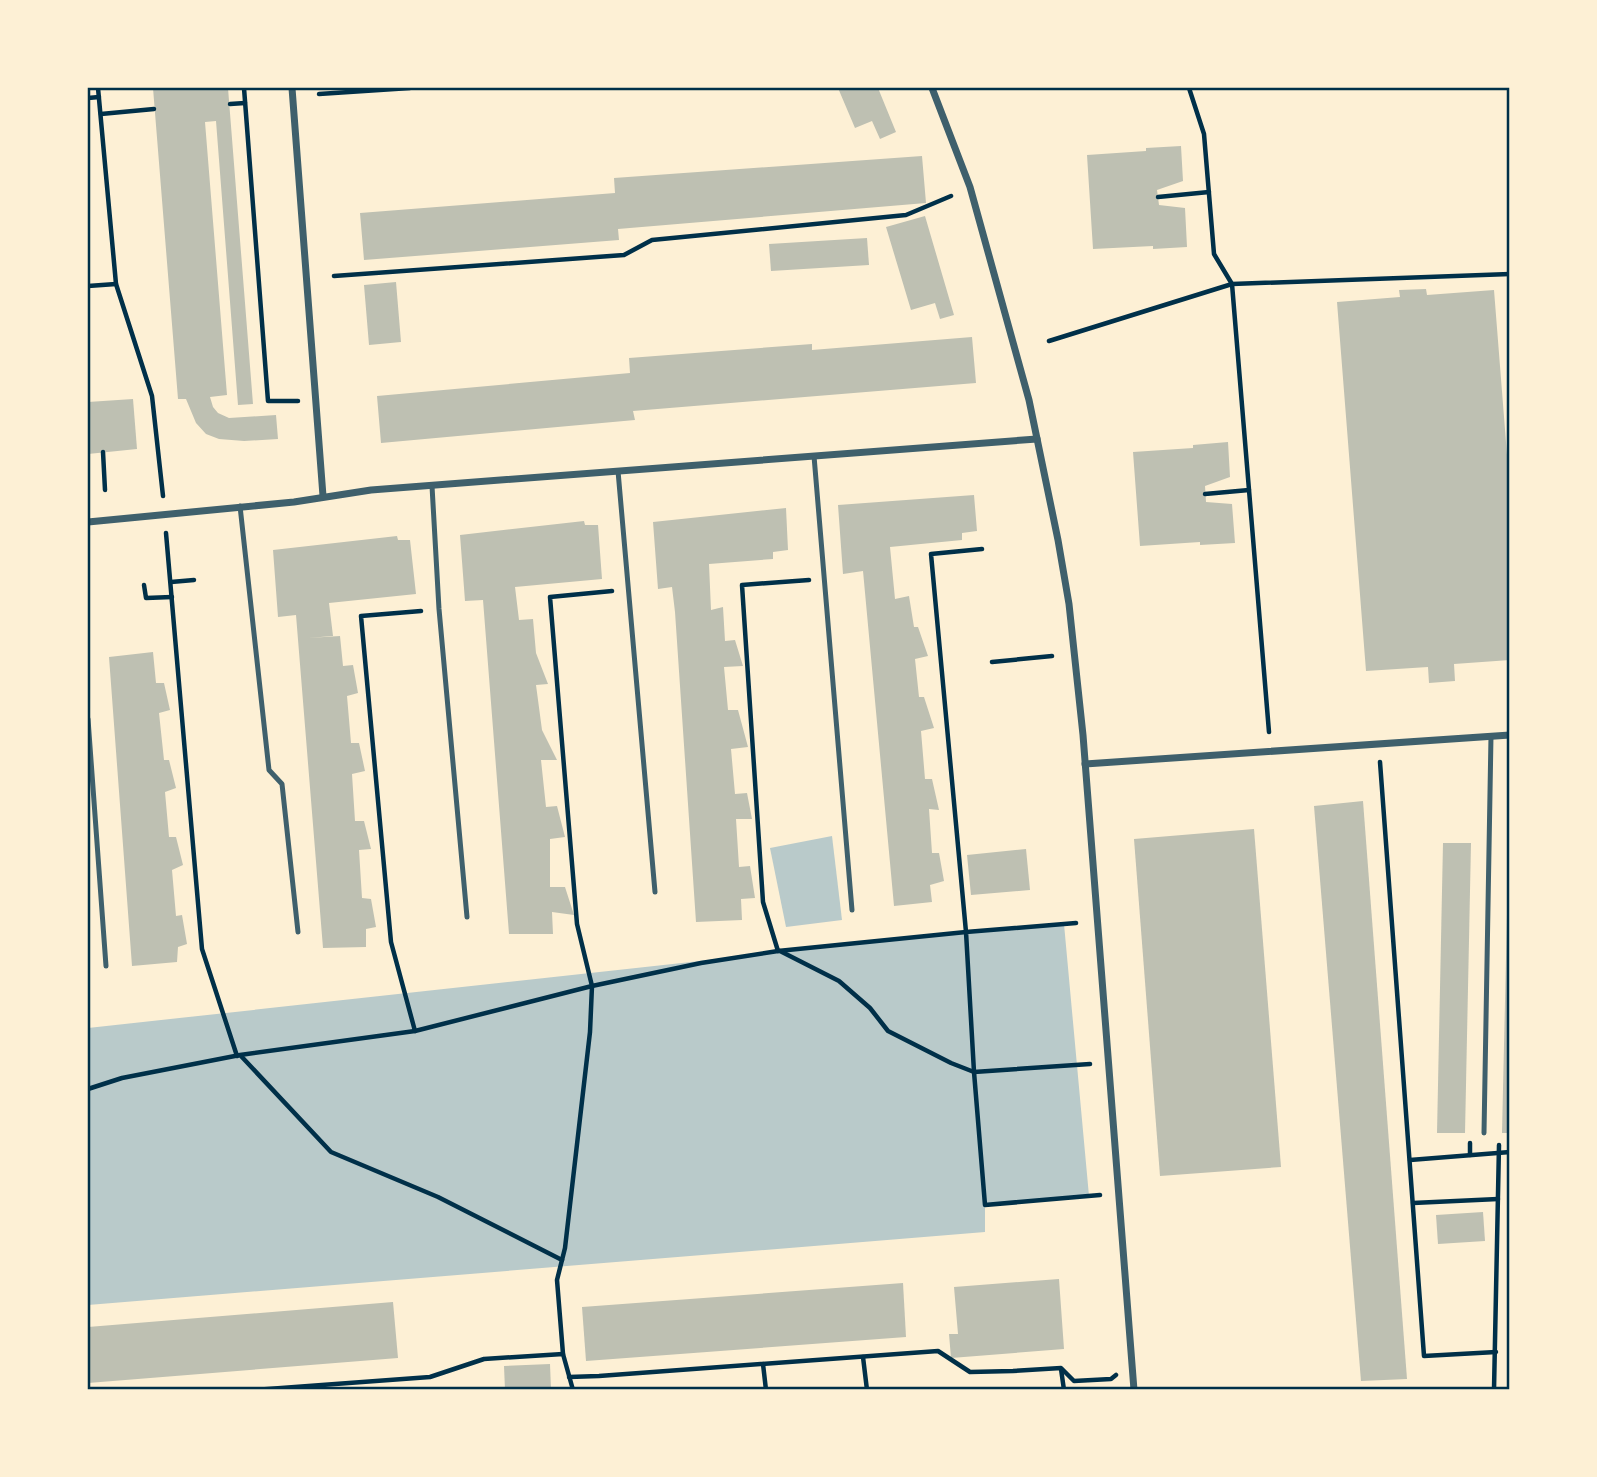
<svg xmlns="http://www.w3.org/2000/svg" width="1597" height="1477" font-family="Barlow,sans-serif">
	<rect width="100%" height="100%" fill="#fdf0d5"/>
	<!-- green -->
	<g fill="#b9caca">
		<polygon points="832,836 842,920 786,927 770,848"/>
		<polygon points="1064,924 1089,1196 985,1205 985,1232 88,1305 88,1028 966,932"/>
	</g>
	<!-- building -->
	<g fill="#bec0b2">
		<polygon points="153,88 228,88 253,404 238,405 216,121 205,122 227,395 210,397 213,407 218,413 229,418 276,415 278,439 244,441 219,439 206,434 196,423 186,399 178,399"/>
		<polygon points="838,88 878,88 896,132 880,139 872,121 855,128"/>
		<polygon points="1181,146 1183,181 1157,190 1159,205 1185,208 1187,247 1153,249 1153,246 1093,249 1087,155 1146,151 1146,148"/>
		<polygon points="922,156 926,203 618,229 619,240 364,260 360,213 615,193 614,178"/>
		<polygon points="925,216 954,315 940,319 935,303 911,310 886,227"/>
		<polygon points="867,238 869,265 771,271 769,244"/>
		<polygon points="396,282 401,342 369,345 364,285"/>
		<polygon points="1426,289 1427,295 1494,290 1510,493 1510,660 1454,664 1455,681 1429,683 1428,667 1366,671 1337,302 1400,297 1399,290"/>
		<polygon points="972,337 976,383 633,411 635,420 381,443 377,396 630,373 629,358 812,344 812,350"/>
		<polygon points="133,399 137,449 88,454 88,402"/>
		<polygon points="1228,442 1230,477 1205,486 1206,502 1232,504 1235,543 1200,545 1200,542 1140,546 1133,452 1193,448 1193,445"/>
		<polygon points="974,495 977,531 962,533 962,540 890,547 895,599 909,596 914,627 918,627 928,656 915,659 919,697 924,697 934,728 921,731 925,779 932,779 939,810 929,809 932,853 939,853 944,881 930,885 932,902 894,906 863,571 843,574 838,505"/>
		<polygon points="786,508 788,550 773,552 773,559 709,564 711,610 723,607 725,641 735,640 743,666 724,667 728,710 738,710 748,747 731,749 735,794 747,793 752,819 736,819 739,867 750,866 755,898 741,899 742,920 696,922 675,612 672,587 658,589 653,522"/>
		<polygon points="584,521 585,525 598,525 602,579 515,587 519,620 533,619 536,653 548,684 536,685 542,730 557,760 541,760 546,807 557,806 565,837 550,839 550,887 565,887 574,915 552,912 553,934 509,934 483,600 465,601 460,535"/>
		<polygon points="397,536 398,540 410,540 416,594 329,603 333,636 308,638 340,636 343,666 353,665 358,693 347,696 351,743 359,743 365,771 352,774 355,821 364,821 371,849 359,850 362,898 371,899 376,927 366,929 366,947 323,948 296,615 278,617 273,550"/>
		<polygon points="153,652 156,683 164,683 170,710 159,713 164,760 169,760 176,788 165,792 169,837 176,837 183,865 172,870 176,916 182,915 187,944 178,947 177,962 132,966 109,657"/>
		<polygon points="1363,801 1407,1379 1361,1381 1314,806"/>
		<polygon points="1254,829 1281,1167 1160,1176 1134,839"/>
		<polygon points="1443,843 1471,843 1465,1133 1437,1133"/>
		<polygon points="1026,849 1030,890 971,895 967,855"/>
		<polygon points="1507,914 1510,914 1510,1133 1502,1133"/>
		<polygon points="1483,1212 1485,1241 1438,1244 1436,1215"/>
		<polygon points="1059,1279 1064,1349 951,1358 949,1334 958,1334 954,1287"/>
		<polygon points="903,1283 906,1337 586,1361 582,1307"/>
		<polygon points="393,1302 398,1358 88,1383 88,1327"/>
		<polygon points="550,1364 551,1390 505,1390 504,1366"/>
	</g>
	<g fill="none" stroke-linecap="round" stroke-linejoin="round">
		<!-- path -->
		<g stroke="#003049" stroke-width="4.5">
			<polyline points="98,88 116,284 152,396 163,496"/>
			<polyline points="244,88 268,401 298,401"/>
			<polyline points="1189,88 1204,134 1214,254 1232,284 1269,732"/>
			<polyline points="319,94 410,88"/>
			<polyline points="88,98 99,97"/>
			<polyline points="230,104 245,103"/>
			<polyline points="101,114 154,109"/>
			<polyline points="1158,197 1209,192"/>
			<polyline points="334,276 624,255 652,240 906,215 951,196"/>
			<polyline points="88,286 116,284"/>
			<polyline points="1049,341 1232,284 1510,274"/>
			<polyline points="103,452 105,490"/>
			<polyline points="1205,494 1249,490"/>
			<polyline points="166,533 202,949 237,1056"/>
			<polyline points="171,582 194,580"/>
			<polyline points="144,585 146,598 172,597"/>
			<polyline points="992,662 1052,656"/>
			<polyline points="1380,762 1424,1356 1496,1352"/>
			<polyline points="1076,923 966,932 974,1072 985,1205 1100,1195"/>
			<polyline points="778,951 763,902 742,585 809,580"/>
			<polyline points="780,951 839,981 870,1008 888,1031 951,1063 974,1072 1090,1064"/>
			<polyline points="415,1031 391,942 361,616 421,611"/>
			<polyline points="241,1056 331,1152 438,1197 562,1260"/>
			<polyline points="88,1089 122,1078 240,1055 415,1031 592,986 701,963 778,951 966,932 931,554 982,549"/>
			<polyline points="1470,1143 1470,1155"/>
			<polyline points="1410,1160 1510,1152"/>
			<polyline points="1413,1203 1498,1199"/>
			<polyline points="563,1354 557,1280 565,1248 590,1032 592,986 577,924 550,597 612,591"/>
			<polyline points="863,1357 867,1390"/>
			<polyline points="763,1364 766,1390"/>
			<polyline points="1061,1369 1064,1390"/>
			<polyline points="569,1377 599,1376 938,1351 970,1372 1013,1371 1061,1368 1074,1381 1111,1379 1116,1375"/>
			<polyline points="253,1390 430,1377 484,1359 563,1354 573,1390"/>
			<polyline points="1494,1390 1499,1145"/>
		</g>
		<!-- service -->
		<g stroke="#3f606c" stroke-width="5">
			<polyline points="814,456 852,910"/>
			<polyline points="618,471 655,892"/>
			<polyline points="432,486 439,609 467,917"/>
			<polyline points="240,506 269,770 282,784 298,932"/>
			<polyline points="88,719 106,966"/>
			<polyline points="1484,1133 1491,736"/>
		</g>
		<!-- minor -->
		<g stroke="#3f606c" stroke-width="7">
			<polyline points="292,88 323,496"/>
			<polyline points="932,88 970,187 1029,400 1058,540 1069,604 1083,735 1134,1390"/>
			<polyline points="88,522 294,502 371,490 1037,439"/>
			<polyline points="1085,764 1510,735"/>
		</g>
	</g>
	<!-- border -->
	<rect width="1597" height="1477" fill="none" stroke="#fdf0d5" stroke-width="178"/>
	<rect x="89" y="89" width="1419" height="1299" fill="none" stroke="#003049" stroke-width="2.5"/>
</svg>
